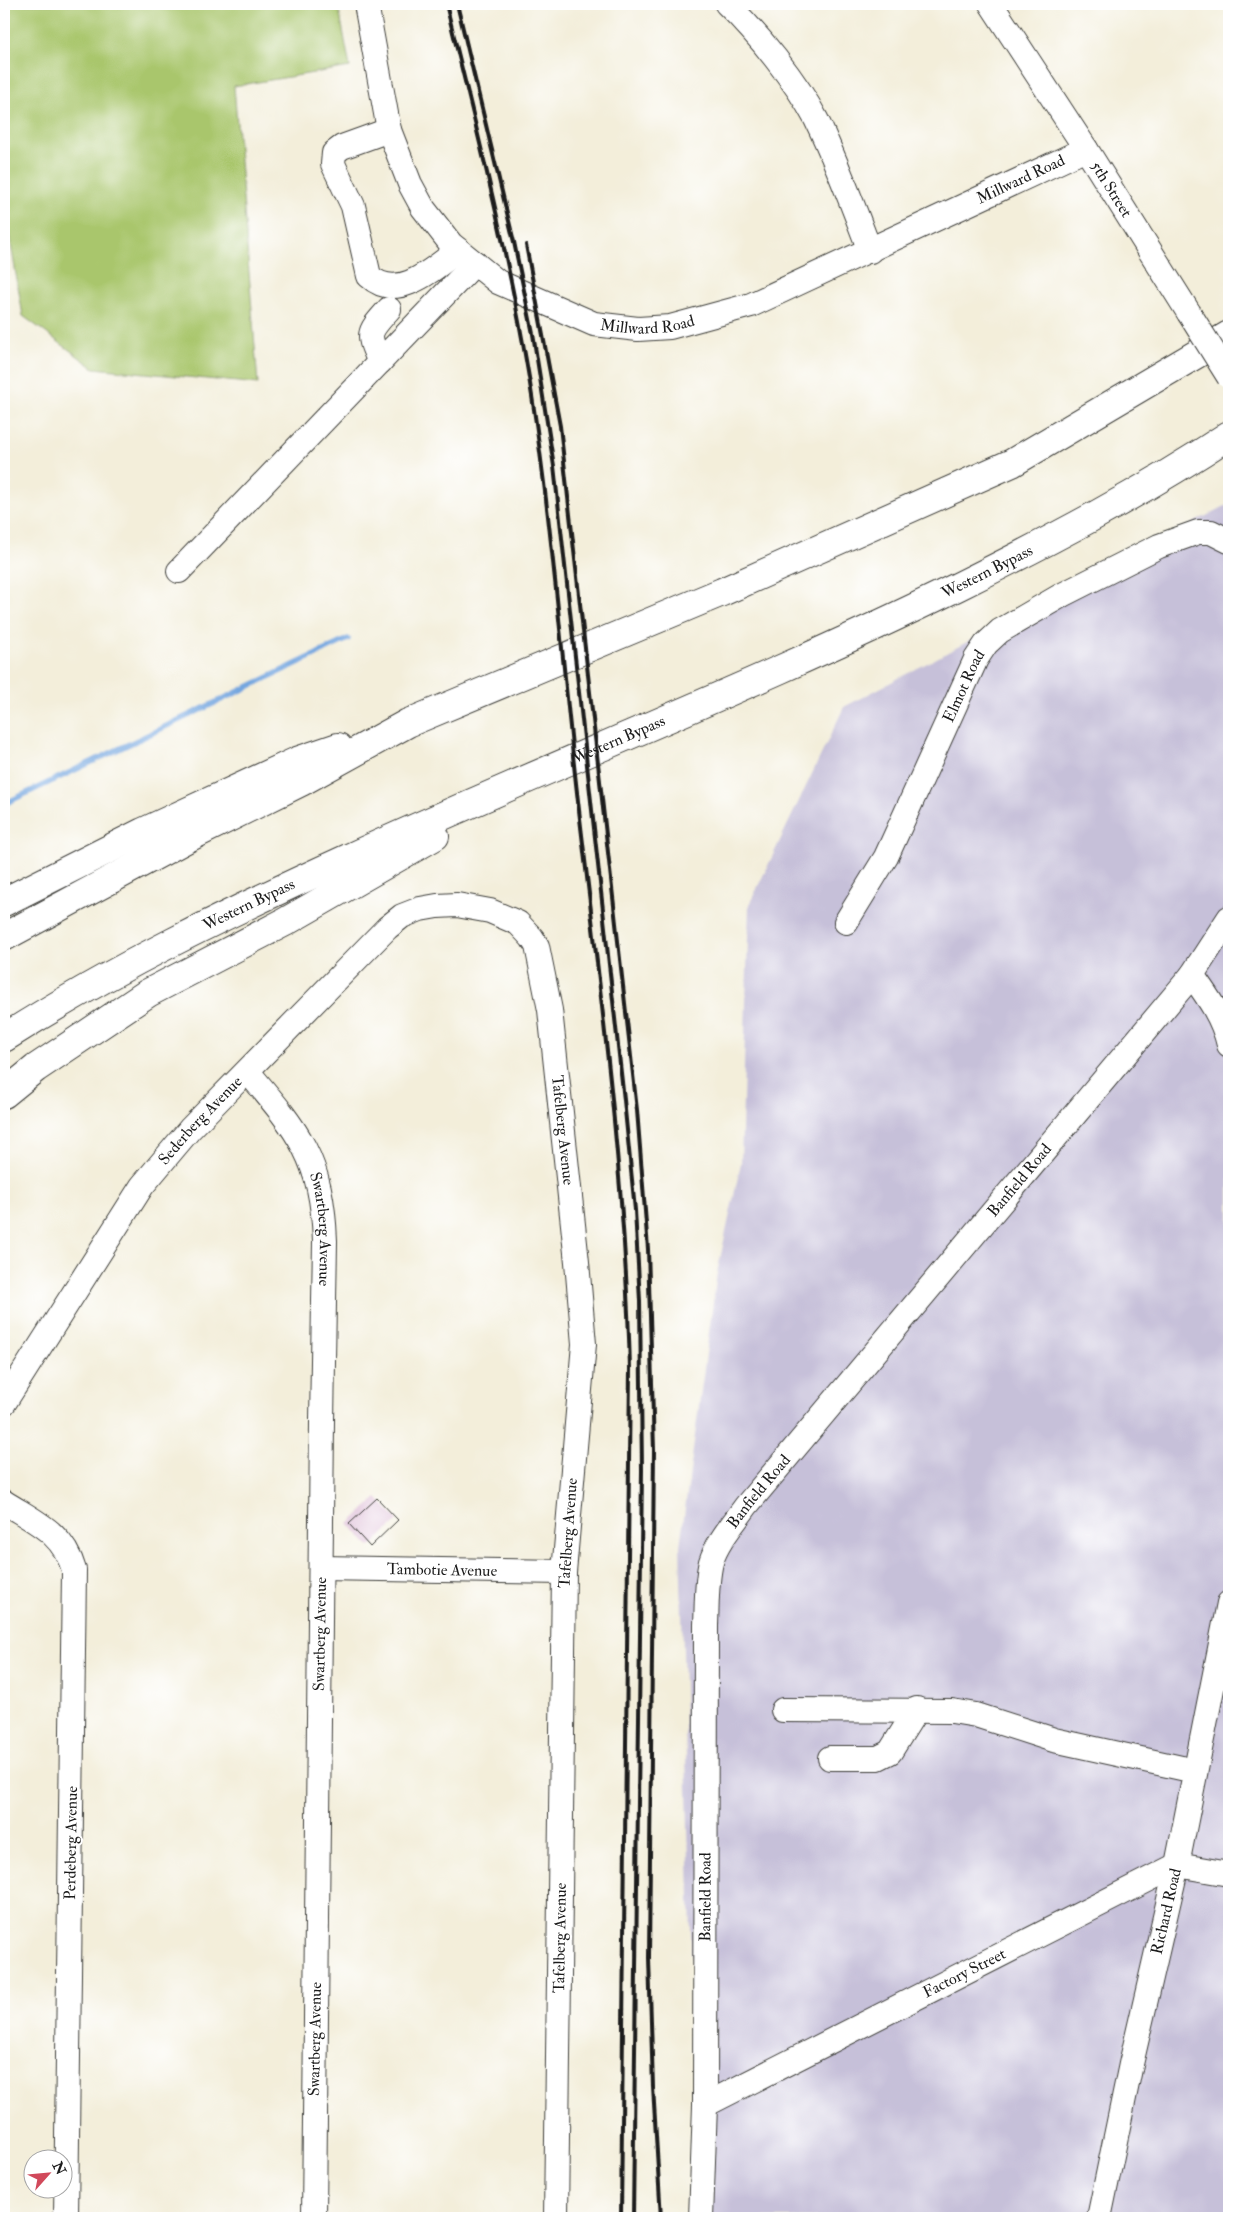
<svg xmlns="http://www.w3.org/2000/svg" width="1233" height="2222" font-family="'IM FELL Double Pica',serif">
	<rect width="100%" height="100%" fill="#fff"/>
	<filter id="ink" filterUnits="userSpaceOnUse"><feTurbulence type="fractalNoise" baseFrequency=".02" numOctaves="2"/><feDisplacementMap in="SourceGraphic" scale="10" xChannelSelector="R" yChannelSelector="G"/><feConvolveMatrix kernelMatrix="1 2 1 2 8 2 1 2 1" color-interpolation-filters="sRGB"/></filter>
	<filter id="wash" filterUnits="userSpaceOnUse"><feTurbulence type="fractalNoise" baseFrequency=".0096" numOctaves="4" result="noise"/><feDisplacementMap in="SourceGraphic" scale="20" xChannelSelector="R" yChannelSelector="G"/><feGaussianBlur stdDeviation="1.12" result="paint"/><feColorMatrix in="noise" values="0 0 0 0 0 0 0 0 0 0 0 0 0 0 0 0 0 1.4 0 .05"/><feComposite in="paint" operator="in"/></filter>
	<g filter="url(#wash)">
		<rect width="100%" height="100%" fill="#f3eeda"/>
		<!-- industrial -->
		<polygon fill="#c6c0d9" points="1229,504 1229,2218 694,2218 696,2109 680,1546 717,1273 741,1163 749,905 844,707"/>
		<!-- green -->
		<polygon fill="#a9c66c" stroke="#627144" points="4,4 338,4 350,67 234,86 258,384 94,368 23,316 4,203"/>
		<g fill="none" stroke-linecap="round" stroke-linejoin="round">
			<!-- stream -->
			<polyline stroke="#73a6df" stroke-width="5.5" points="4,804 348,639"/>
		</g>
		<g id="blocks">
			<!-- building -->
			<polygon fill="#d6adcd" points="377,1498 398,1520 370,1547 349,1524"/>
		</g>
	</g>
	<g filter="url(#ink)">
		<use href="#blocks" fill-opacity="0" stroke="#3c3c38" stroke-width="1"/>
		<g fill="none" stroke-linecap="round" stroke-linejoin="round">
			<defs>
				<g id="minor">
					<path id="s1" d="M 366,4 L 389,130 L 410,184 L 423,208 L 451,244 L 498,282 L 594,324 L 638,329 L 670,327 L 751,305 L 1086,149"/>
					<path d="M 727,4 C 758,34 796,81 816,119 C 837,162 853,206 870,251"/>
					<path id="s2" d="M 991,4 L 1086,149 L 1189,313"/>
					<path d="M 389,130 L 342,147 L 334,153 L 333,164 L 353,206 L 369,276 C 398,303 434,268 458,250"/>
					<path d="M 380,362 C 366,332 368,333 389,309"/>
					<polyline points="179,571 475,263"/>
					<path id="s3" d="M 846,922 L 886,857 L 976,659 L 986,644 L 1000,631 L 1062,595 L 1159,546 L 1198,532 L 1211,532 L 1229,541"/>
					<path d="M 1192,975 C 1208,997 1223,1018 1229,1045"/>
					<path id="s4" d="M 248,1072 C 299,1132 322,1159 325,1241 L 322,1422 L 314,2218"/>
					<path id="s5" d="M 4,1403 L 142,1186 L 190,1129 L 387,928 L 402,916 L 420,909 L 437,906 L 457,905 L 490,911 L 518,923 L 532,938 L 537,946 L 550,1010 L 577,1262 L 584,1344 L 564,1572 L 556,2218"/>
					<path d="M 4,1502 C 35,1522 63,1532 74,1570 L 66,2218"/>
					<path id="s6" d="M 321,1568 L 564,1572"/>
					<polyline points="783,1710 952,1711 976,1715 1054,1740 1195,1771"/>
					<polyline points="830,1758 878,1758 890,1752 917,1709"/>
					<path id="s7" d="M 705,2105 L 1177,1865 L 1229,1874"/>
					<path id="s8" d="M 701,2218 L 705,2105 L 706,1625 C 707,1605 706,1582 711,1562 C 717,1542 734,1523 746,1506 L 1192,975 L 1229,918"/>
					<path id="s9" d="M 1099,2218 L 1131,2064 L 1177,1865 L 1229,1603"/>
				</g>
				<g id="highway">
					<polyline points="4,902 143,832 297,761 338,747"/>
					<polyline points="4,937 186,839 301,782 408,723 722,592 1012,463 1229,335"/>
					<path id="s10" d="M 4,1038 C 112,969 228,913 344,860 C 549,766 758,685 959,586 C 1052,540 1143,492 1229,435"/>
					<polyline points="4,1094 36,1068 148,993 285,922 435,836"/>
				</g>
			</defs>
			<!-- minor casing -->
			<use href="#minor" stroke="#3c3c38" stroke-width="26"/>
			<!-- highway casing -->
			<use href="#highway" stroke="#3c3c38" stroke-width="30"/>
			<!-- minor -->
			<use href="#minor" stroke="#fff" stroke-width="24"/>
			<!-- highway -->
			<use href="#highway" stroke="#fff" stroke-width="28"/>
			<!-- rail -->
			<g stroke="#1c1c1c" stroke-width="4">
				<path d="M 446,4 C 478,134 511,264 532,396 C 553,533 563,672 579,810 C 601,995 625,1181 630,1368 L 621,2218"/>
				<polyline points="457,4 514,242 533,334 554,466 624,1100 635,1210 640,1301 642,1470 633,2218"/>
				<polyline points="526,245 560,426 637,1110 648,1249 654,1450 649,1958 653,2087 661,2218"/>
			</g>
			<defs>
				<polyline id="minor-bridge" points="1189,313 1229,377"/>
			</defs>
			<!-- minor-bridge casing -->
			<use href="#minor-bridge" stroke="#3c3c38" stroke-width="26" stroke-linecap="butt"/>
			<!-- minor-bridge -->
			<use href="#minor-bridge" stroke="#fff" stroke-width="24"/>
		</g>
	</g>
	<g text-anchor="middle" dominant-baseline="central" stroke-width="4" stroke-linejoin="round" paint-order="stroke">
		<!-- street labels -->
		<g font-size="16" fill="#1c1c1c" stroke="#fff">
			<text stroke="none"><textPath href="#s1" startOffset="882">Millward Road</textPath></text>
			<text stroke="none"><textPath href="#s2" startOffset="221">5th Street</textPath></text>
			<text stroke="none"><textPath href="#s1" startOffset="478">Millward Road</textPath></text>
			<text stroke="none"><textPath href="#s10" startOffset="1089">Western Bypass</textPath></text>
			<text stroke="none"><textPath href="#s3" startOffset="264">Elmot Road</textPath></text>
			<text stroke="none"><textPath href="#s10" startOffset="684">Western Bypass</textPath></text>
			<text stroke="none"><textPath href="#s10" startOffset="279">Western Bypass</textPath></text>
			<text stroke="none"><textPath href="#s5" startOffset="345">Sederberg Avenue</textPath></text>
			<text stroke="none"><textPath href="#s5" startOffset="969">Tafelberg Avenue</textPath></text>
			<text stroke="none"><textPath href="#s8" startOffset="1148">Banfield Road</textPath></text>
			<text stroke="none"><textPath href="#s4" startOffset="179">Swartberg Avenue</textPath></text>
			<text stroke="none"><textPath href="#s8" startOffset="742">Banfield Road</textPath></text>
			<text transform="translate(568 1533) rotate(-86)">Tafelberg Avenue</text>
			<text stroke="none"><textPath href="#s6" startOffset="121">Tambotie Avenue</textPath></text>
			<text transform="translate(320 1634) rotate(-89)">Swartberg Avenue</text>
			<text transform="translate(71 1843) rotate(-89)">Perdeberg Avenue</text>
			<text stroke="none"><textPath href="#s8" startOffset="321">Banfield Road</textPath></text>
			<text stroke="none"><textPath href="#s9" startOffset="314">Richard Road</textPath></text>
			<text transform="translate(560 1938) rotate(-89)">Tafelberg Avenue</text>
			<text stroke="none"><textPath href="#s7" startOffset="291">Factory Street</textPath></text>
			<text transform="translate(315 2039) rotate(-89)">Swartberg Avenue</text>
		</g>
	</g>
	<!-- margin -->
	<rect width="1233" height="2222" fill="none" stroke="#fff" stroke-width="20"/>
	<!-- north arrow -->
	<g transform="translate(48 2174) rotate(63)"><circle r="24" fill="#ffffff" stroke="#a4a4a4"/>
	<path d="M0-4L9 19L0 12L-9 19Z" fill="#d1495b"/>
	<text y="-8" font-size="14" font-weight="bold" text-anchor="middle" fill="#1c1c1c">N</text>
	</g>
</svg>
